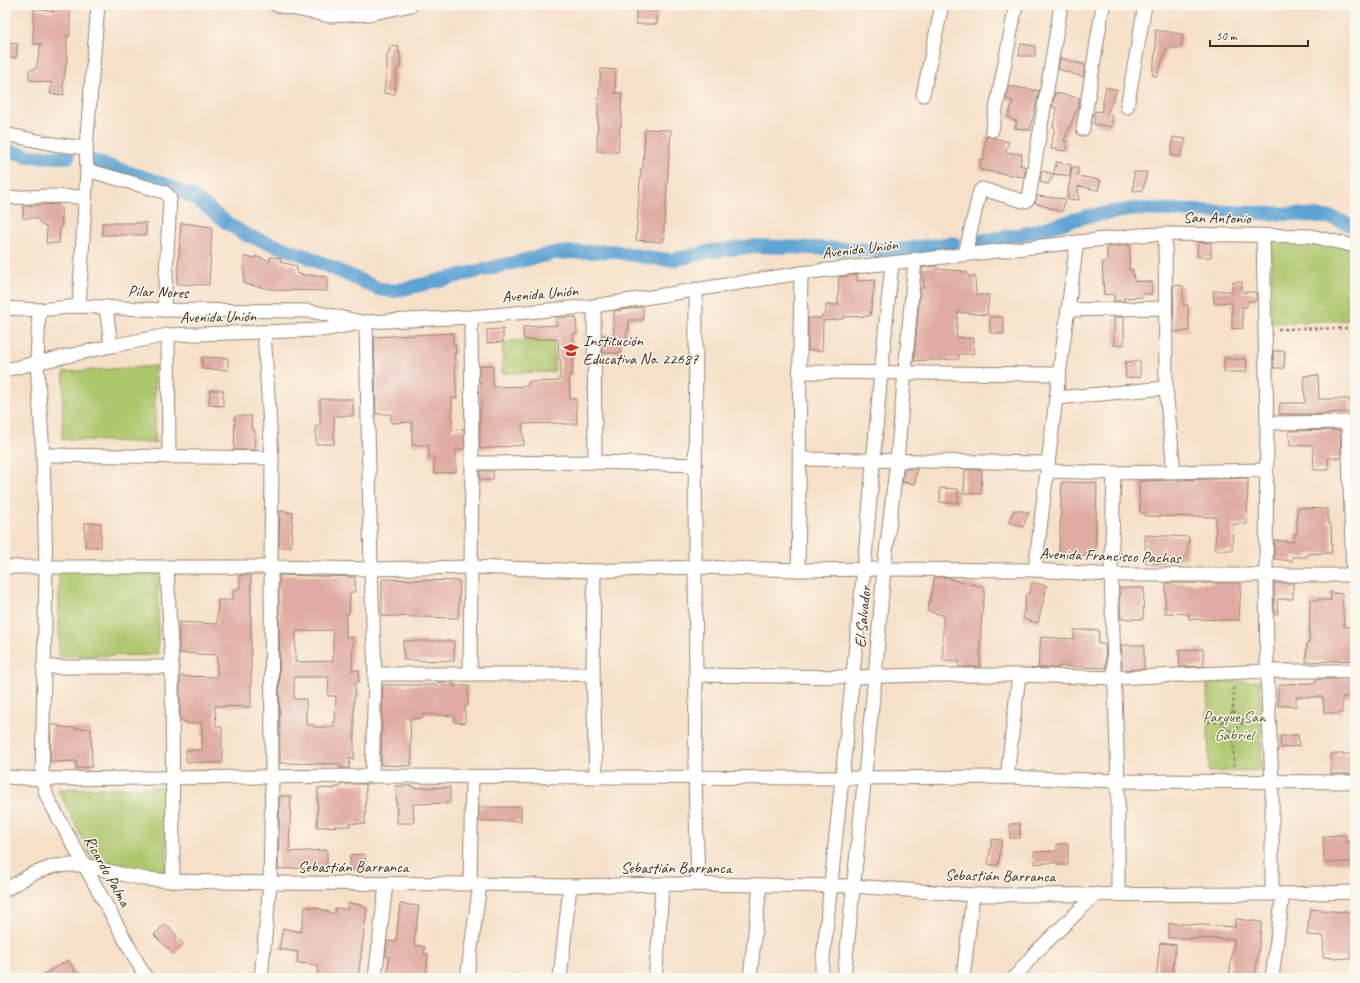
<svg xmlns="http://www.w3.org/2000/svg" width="1360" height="983" font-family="Caveat,sans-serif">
	<rect width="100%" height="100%" fill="#fbf7ec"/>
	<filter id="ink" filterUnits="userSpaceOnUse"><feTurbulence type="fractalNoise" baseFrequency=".025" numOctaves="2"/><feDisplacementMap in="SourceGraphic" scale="8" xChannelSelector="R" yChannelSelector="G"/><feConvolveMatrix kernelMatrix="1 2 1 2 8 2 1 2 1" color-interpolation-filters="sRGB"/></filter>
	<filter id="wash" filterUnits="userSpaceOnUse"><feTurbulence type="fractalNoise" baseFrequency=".012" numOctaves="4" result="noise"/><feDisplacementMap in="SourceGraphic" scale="16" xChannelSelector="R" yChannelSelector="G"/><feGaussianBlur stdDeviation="0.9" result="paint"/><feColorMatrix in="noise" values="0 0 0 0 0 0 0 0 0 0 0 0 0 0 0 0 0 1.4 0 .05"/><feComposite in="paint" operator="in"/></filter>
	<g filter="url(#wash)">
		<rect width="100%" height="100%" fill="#f6e0c7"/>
		<!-- green -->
		<g fill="#adc76d" stroke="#747846">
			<polygon points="1310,239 1355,249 1355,320 1271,323 1272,241"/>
			<polygon points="524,340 554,340 554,372 502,373 503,342"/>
			<polygon points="155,366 155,443 62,439 64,372"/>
			<polygon points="158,568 158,655 59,656 59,569"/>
			<polygon points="1260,681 1262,770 1209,772 1207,682"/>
			<polygon points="165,787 167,872 116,867 92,859 58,789"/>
		</g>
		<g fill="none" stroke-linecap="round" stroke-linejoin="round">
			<!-- canal -->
			<g stroke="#5da3d3" stroke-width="14">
				<polyline points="5,150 29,156 68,157"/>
				<polyline points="93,161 161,183 193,197 230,225 246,235 306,256 379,289 395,291 554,253 612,251 651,258 673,260 711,251 758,246 839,249 897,250 953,243"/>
				<polyline points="974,242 1024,234 1088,216 1135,209 1294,214 1333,218 1355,227"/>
			</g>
		</g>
		<g id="blocks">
			<!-- building -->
			<g fill="#e0aba2" fill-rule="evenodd">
				<polygon points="53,5 70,5 70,36 67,35 67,59 63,84 64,95 50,94 52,83 29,80 29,70 36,69 41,44 33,43 34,8 53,12"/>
				<polygon points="636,5 658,5 657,24 636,24"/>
				<polygon points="1155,30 1183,34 1181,48 1167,48 1157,76 1152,75 1156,48"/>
				<polygon points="5,43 18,44 16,58 5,56"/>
				<polygon points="1021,44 1035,46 1035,56 1019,56"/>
				<polygon points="390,46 399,47 398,52 400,52 400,68 397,68 395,94 384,93 387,68 387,54 389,53"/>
				<polygon points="1060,58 1085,65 1083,77 1058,69"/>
				<polygon points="601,69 616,70 615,93 622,93 621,110 622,111 621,127 620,127 618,152 597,151 598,106"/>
				<polygon points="1009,86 1039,91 1030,130 1015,128 1017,121 1008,118 1013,101 1006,99"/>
				<polygon points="1106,87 1117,90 1107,114 1113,116 1111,127 1094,124 1095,111 1101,112"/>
				<polygon points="1055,93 1080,98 1078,109 1077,109 1064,141 1068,142 1066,151 1051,149 1055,127 1053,127 1057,108 1052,107"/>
				<polygon points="645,129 671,130 663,242 636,240 641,168 643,168"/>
				<polygon points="986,136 1009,142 1005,152 1022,154 1020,165 1026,167 1024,177 980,170 980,159 983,160"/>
				<polygon points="1173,137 1186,139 1181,157 1171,156"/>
				<polygon points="1056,162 1071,165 1070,176 1054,174"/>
				<polygon points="1072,167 1078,167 1078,176 1101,180 1098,190 1078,186 1079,200 1067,199"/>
				<polygon points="1042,171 1054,174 1048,184 1040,182"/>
				<polygon points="1134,172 1147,172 1143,190 1133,191"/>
				<polygon points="1037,196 1065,199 1062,212 1035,203"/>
				<polygon points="58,204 61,208 62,227 60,227 59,243 46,243 47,227 42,225 37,218 23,218 23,206"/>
				<rect x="102" y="223" width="44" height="12"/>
				<polygon points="181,223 212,227 209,285 177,284"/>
				<polygon points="1198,242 1211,243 1211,257 1197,257"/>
				<polygon points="1130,245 1129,270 1133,270 1134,281 1152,282 1152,294 1143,294 1143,297 1124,298 1124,301 1114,301 1114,294 1104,295 1102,262 1107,262 1107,247"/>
				<polygon points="255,256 270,261 270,257 281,258 280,262 297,266 297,274 327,277 327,291 278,290 244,284 244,257 255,258"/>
				<polygon points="937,266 937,269 962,271 962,272 967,272 968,276 975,276 976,295 989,295 987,315 958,312 956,337 974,339 973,354 959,354 959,359 914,361 920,288 924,288 922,268"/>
				<polygon points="857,275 857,281 875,280 870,316 843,317 843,319 823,321 822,351 808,350 808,318 820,318 826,312 826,305 838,305 839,277"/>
				<polygon points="1233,282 1242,282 1242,292 1256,292 1256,301 1247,301 1247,307 1242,307 1243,328 1232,329 1232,302 1214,303 1213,291 1229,291 1229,292 1232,292"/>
				<polygon points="1173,285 1183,286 1183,305 1188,305 1189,331 1174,332"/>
				<polygon points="643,307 643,320 629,320 629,330 627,330 626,342 621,342 621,353 602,353 602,335 614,335 614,311"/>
				<polygon points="576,317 577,334 573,334 574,359 573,359 572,376 569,376 570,399 576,399 577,424 562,424 562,423 522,424 524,445 480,449 480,409 481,409 481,382 479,382 479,366 493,365 493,387 528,386 528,382 559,381 561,360 559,360 558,339 524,340 523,327 557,325 556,318"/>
				<polygon points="990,317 1003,317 1004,334 990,333"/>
				<rect x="1114" y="317" width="10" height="28"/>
				<polygon points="503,329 503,342 487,343 487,330"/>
				<polygon points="453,333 453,344 455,344 456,354 454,354 457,398 452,398 452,430 464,429 464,449 456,449 456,472 434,473 434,457 429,457 429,445 412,445 412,422 391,423 391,414 376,414 374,337"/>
				<polygon points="1273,351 1285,351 1284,368 1274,368"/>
				<polygon points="202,357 228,358 228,370 202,369"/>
				<polygon points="1224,358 1233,359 1246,359 1247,372 1224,372"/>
				<polygon points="1140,361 1140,377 1126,378 1125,362"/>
				<polygon points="1318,375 1319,399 1350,399 1350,412 1324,413 1325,414 1279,414 1280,403 1305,403 1304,376"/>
				<polygon points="210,390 223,390 223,406 209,405"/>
				<polygon points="320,399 353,399 353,416 334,416 334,444 316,444 316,426 320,426"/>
				<polygon points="235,416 252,416 251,429 254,429 255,450 234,450"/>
				<polygon points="1340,430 1341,458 1328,458 1329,470 1314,470 1313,445 1290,446 1289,431"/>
				<polygon points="904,469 917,469 915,484 902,482"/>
				<polygon points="965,470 982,470 981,494 964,493"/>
				<rect x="480" y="471" width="13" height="9"/>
				<polygon points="1248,478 1247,524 1233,524 1232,550 1215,550 1216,517 1145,516 1145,514 1140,513 1139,481"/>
				<polygon points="1062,482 1097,483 1095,556 1059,555"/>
				<polygon points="940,488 958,489 958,503 940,502"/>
				<polygon points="1297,508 1328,509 1328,524 1331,524 1332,553 1307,554 1307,557 1292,557 1292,561 1274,559 1274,540 1294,542 1294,534 1297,534"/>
				<polygon points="1014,510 1029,512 1023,527 1009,522"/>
				<polygon points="280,511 293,513 291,547 279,547"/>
				<rect x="85" y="523" width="16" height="24"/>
				<polygon points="1145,535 1189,537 1187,557 1156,564 1146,564"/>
				<polygon points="240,575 251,575 251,707 215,706 216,727 222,727 222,763 186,762 186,750 202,750 202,723 190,724 180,719 180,676 217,677 217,655 179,653 179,622 217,624 218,600 233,600 233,591 240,588"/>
				<path d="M 279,575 L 355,577 L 355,592 L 350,592 L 349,614 L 346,614 L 346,637 L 353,637 L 352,671 L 359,670 L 359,682 L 355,682 L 355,697 L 354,697 L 354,759 L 350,758 L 349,768 L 340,768 L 340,764 L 280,763 ZM 333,630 L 333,661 L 295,662 L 296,631 ZM 294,677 L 329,677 L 328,696 L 336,696 L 335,723 L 334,722 L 334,727 L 314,727 L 314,725 L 306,725 L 306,699 L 294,699 Z"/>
				<polygon points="935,577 946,577 960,582 985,587 981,624 980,667 959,667 959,661 943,661 943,615 927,611"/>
				<polygon points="382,579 460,581 458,618 382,616"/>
				<polygon points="1032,582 1047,586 1038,623 1023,619 1026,594 1029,594"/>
				<polygon points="1166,583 1241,583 1239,620 1189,619 1189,614 1165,613"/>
				<polygon points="1274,583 1293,583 1293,599 1277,599 1278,614 1274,614"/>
				<polygon points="1119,588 1144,588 1143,619 1121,619"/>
				<polygon points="1330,592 1342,594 1344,627 1355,626 1355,660 1306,662 1307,643 1309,643 1310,600 1331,600"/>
				<polygon points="1074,630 1099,630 1098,644 1105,644 1106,668 1059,666 1059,668 1038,668 1041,637 1074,639"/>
				<polygon points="403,641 454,641 454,661 404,660"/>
				<polygon points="1121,645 1144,645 1144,669 1122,670"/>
				<polygon points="1203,649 1204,666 1180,667 1179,650"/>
				<polygon points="1316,679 1355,679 1355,697 1342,697 1342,713 1324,713 1323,697 1296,697 1296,706 1278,706 1278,687 1282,684 1316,683"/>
				<polygon points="438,682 453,682 453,686 468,686 468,706 465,706 465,723 454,722 454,716 423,714 423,718 410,718 411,752 412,752 411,766 381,765 383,685 438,685"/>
				<polygon points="51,725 59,725 59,727 91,729 92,767 76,768 76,761 50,762"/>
				<polygon points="1298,735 1299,746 1281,748 1280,736"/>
				<rect x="1331" y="754" width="24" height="20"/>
				<polygon points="340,784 366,784 365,824 350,823 350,826 317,827 318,788 335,789 335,787 340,787"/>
				<polygon points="396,786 413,786 413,788 450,787 450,803 413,804 414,823 397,823"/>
				<polygon points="280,796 291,796 289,852 327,850 327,867 278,869"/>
				<rect x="479" y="807" width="42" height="14"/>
				<rect x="1010" y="824" width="10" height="14"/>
				<polygon points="1346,835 1346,842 1355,842 1355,862 1324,863 1323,836"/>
				<polygon points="992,839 1002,840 998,866 988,864"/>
				<polygon points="1068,843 1068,865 1057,865 1057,862 1035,864 1034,852 1057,851 1057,844"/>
				<polygon points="365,854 365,869 350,870 350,855"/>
				<polygon points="348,903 362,905 367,910 358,978 334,978 317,976 318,965 297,963 298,952 279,949 283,928 301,932 305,907 314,907 335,914 335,908 347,909"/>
				<polygon points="400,904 419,906 414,945 425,947 424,954 428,954 426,978 403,976 403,978 387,978 389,957 386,957 387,941 396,942"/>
				<polygon points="1310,909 1343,912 1343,911 1355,912 1355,929 1351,959 1323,957 1324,936 1307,935"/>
				<polygon points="1236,919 1262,922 1255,978 1229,978 1234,939 1168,938 1169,923 1235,927"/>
				<polygon points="165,924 177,936 176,937 183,944 174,954 154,935"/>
				<polygon points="1160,943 1176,945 1172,978 1156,978"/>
				<polygon points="68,960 79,978 38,978"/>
			</g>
		</g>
	</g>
	<g filter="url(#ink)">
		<use href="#blocks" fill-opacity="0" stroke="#988572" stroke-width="1"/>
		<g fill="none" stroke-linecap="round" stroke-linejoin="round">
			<defs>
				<g id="minor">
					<polyline points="276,5 330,16 369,14 411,5"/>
					<polyline points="923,95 942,5"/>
					<polyline points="1127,107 1145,5"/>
					<polyline points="1083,129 1103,5"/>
					<polyline points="992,130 1016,5"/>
					<polyline points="5,134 53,144 86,148"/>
					<polyline points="87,170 164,192 168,195 170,199 164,310"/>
					<polyline points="5,198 49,196 85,197"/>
					<polyline points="1165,234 1166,388 1174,472"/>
					<polyline points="1263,236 1267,423 1266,575 1267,671 1272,782 1272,894"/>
					<polyline points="965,254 980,191 982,189 1023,201 1026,201 1029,198 1061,5"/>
					<polyline points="696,289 695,567 696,675 695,777 698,884"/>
					<polyline points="79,306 87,170 86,148 98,5"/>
					<polyline points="594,306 595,462"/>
					<polyline points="106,307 111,346"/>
					<polyline points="5,308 39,310 79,306 164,310 310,311 358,321"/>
					<polyline points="39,310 37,363 43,455 46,568 42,779 47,797 146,978"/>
					<polyline points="1068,310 1165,308"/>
					<polyline points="366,322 371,569 375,674 372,776"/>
					<polyline points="168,335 169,457"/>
					<polyline points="5,370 111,346 168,335 322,330 366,322 471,317 594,306 801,273 1140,235 1165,234 1311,236 1355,246"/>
					<polyline points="799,372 1059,374"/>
					<polyline points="1056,398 1166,388"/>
					<polyline points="1348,422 1353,575"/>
					<polyline points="1267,423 1355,422"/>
					<polyline points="43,455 272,458"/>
					<polyline points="800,459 1048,463"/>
					<polyline points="472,463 595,462 695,465"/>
					<polyline points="1047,471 1114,473 1266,470"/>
					<polyline points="1114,473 1111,575 1118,781 1118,894"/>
					<polyline points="5,567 271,567 371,569 470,567 594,571 695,567 798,570 884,569 1035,570 1111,575 1355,575"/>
					<polyline points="167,568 172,667 173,881"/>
					<path d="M 798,570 C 800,471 799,372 801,273"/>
					<polyline points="1035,570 1056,398 1077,242"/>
					<polyline points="594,571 593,674 596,777"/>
					<polyline points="43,667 172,667"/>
					<polyline points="375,674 593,674"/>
					<polyline points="470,674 472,463 471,317"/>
					<polyline points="696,675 852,677 924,675 1019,675 1114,678 1267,671 1355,671"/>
					<polyline points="5,777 42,779 372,776 843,778 1007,777 1118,781 1355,782"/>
					<polyline points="1007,777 1019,675"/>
					<polyline points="470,884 472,777"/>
					<polyline points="5,890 32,874 54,866 72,865 85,865 125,875 146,879 173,881 270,883 480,884 570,886 662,884 853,886 973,895 1283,894 1355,892"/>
					<polyline points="261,978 270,883 272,778 271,567 272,458 264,332"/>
					<polyline points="375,978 386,884"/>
					<polyline points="467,978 480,884"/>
					<polyline points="560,978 570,886"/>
					<polyline points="655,978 659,938 662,884"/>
					<polyline points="750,978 760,886"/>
					<polyline points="821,978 864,569 881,372 892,263"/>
					<polyline points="844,978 875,677 884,569 897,461 915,259"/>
					<polyline points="963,978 973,895"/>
					<polyline points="1014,978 1034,954 1096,894"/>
					<polyline points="1272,978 1283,894"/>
				</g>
			</defs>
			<!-- minor casing -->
			<use href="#minor" stroke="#988572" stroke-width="15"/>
			<!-- path -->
			<g stroke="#988572" stroke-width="2.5" stroke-dasharray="3 3" stroke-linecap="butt">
				<polyline points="1278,329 1355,328"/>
				<polyline points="1233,711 1244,721 1258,721"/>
				<polyline points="1208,722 1222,722 1233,734 1234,770"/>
				<polyline points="1222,722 1233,711 1234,685"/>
				<polyline points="1233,734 1244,721"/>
			</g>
			<!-- minor -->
			<use href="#minor" stroke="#fff" stroke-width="13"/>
		</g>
	</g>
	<!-- icons -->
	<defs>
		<symbol id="school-bare" viewBox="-9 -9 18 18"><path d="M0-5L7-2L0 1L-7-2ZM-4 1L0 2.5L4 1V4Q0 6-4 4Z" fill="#c8321e" stroke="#fbf7ec" stroke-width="2.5" paint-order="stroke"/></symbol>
	</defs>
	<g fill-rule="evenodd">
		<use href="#school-bare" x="560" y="339" width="22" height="22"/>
	</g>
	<g text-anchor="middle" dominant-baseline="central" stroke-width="3" stroke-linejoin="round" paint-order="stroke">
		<!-- street labels -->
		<g font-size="16" fill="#3b2a1e" stroke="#fbf7ec">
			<text transform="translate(1217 218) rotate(1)">San Antonio</text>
			<text transform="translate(860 249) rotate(-7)">Avenida Unión</text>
			<text transform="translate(158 292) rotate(2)">Pilar Nores</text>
			<text transform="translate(540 294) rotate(-5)">Avenida Unión</text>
			<text transform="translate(218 317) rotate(-1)">Avenida Unión</text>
			<text transform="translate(1110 556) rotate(2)">Avenida Francisco Pachas</text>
			<text transform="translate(863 617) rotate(-85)">El Salvador</text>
			<text x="353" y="867">Sebastián Barranca</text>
			<text x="676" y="868">Sebastián Barranca</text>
			<text transform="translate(107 871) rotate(61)">Ricardo Palma</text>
			<text transform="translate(1000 876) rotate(1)">Sebastián Barranca</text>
		</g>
		<!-- poi labels -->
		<g font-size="16" fill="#3b2a1e" stroke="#fbf7ec" text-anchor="start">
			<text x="583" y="341">Institución<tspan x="583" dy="18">Educativa No. 22687</tspan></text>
		</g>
		<!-- park labels -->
		<g font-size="16" fill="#5d5936" stroke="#fbf7ec">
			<text x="1234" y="717">Parque San<tspan x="1234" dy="18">Gabriel</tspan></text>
		</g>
	</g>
	<!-- margin -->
	<rect width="1360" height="983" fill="none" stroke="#fbf7ec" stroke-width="20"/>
	<!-- scale -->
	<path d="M1210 40v6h98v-6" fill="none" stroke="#3b2a1e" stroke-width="2"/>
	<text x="1216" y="40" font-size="12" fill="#3b2a1e" stroke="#fbf7ec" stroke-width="3" paint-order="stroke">50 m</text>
</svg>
